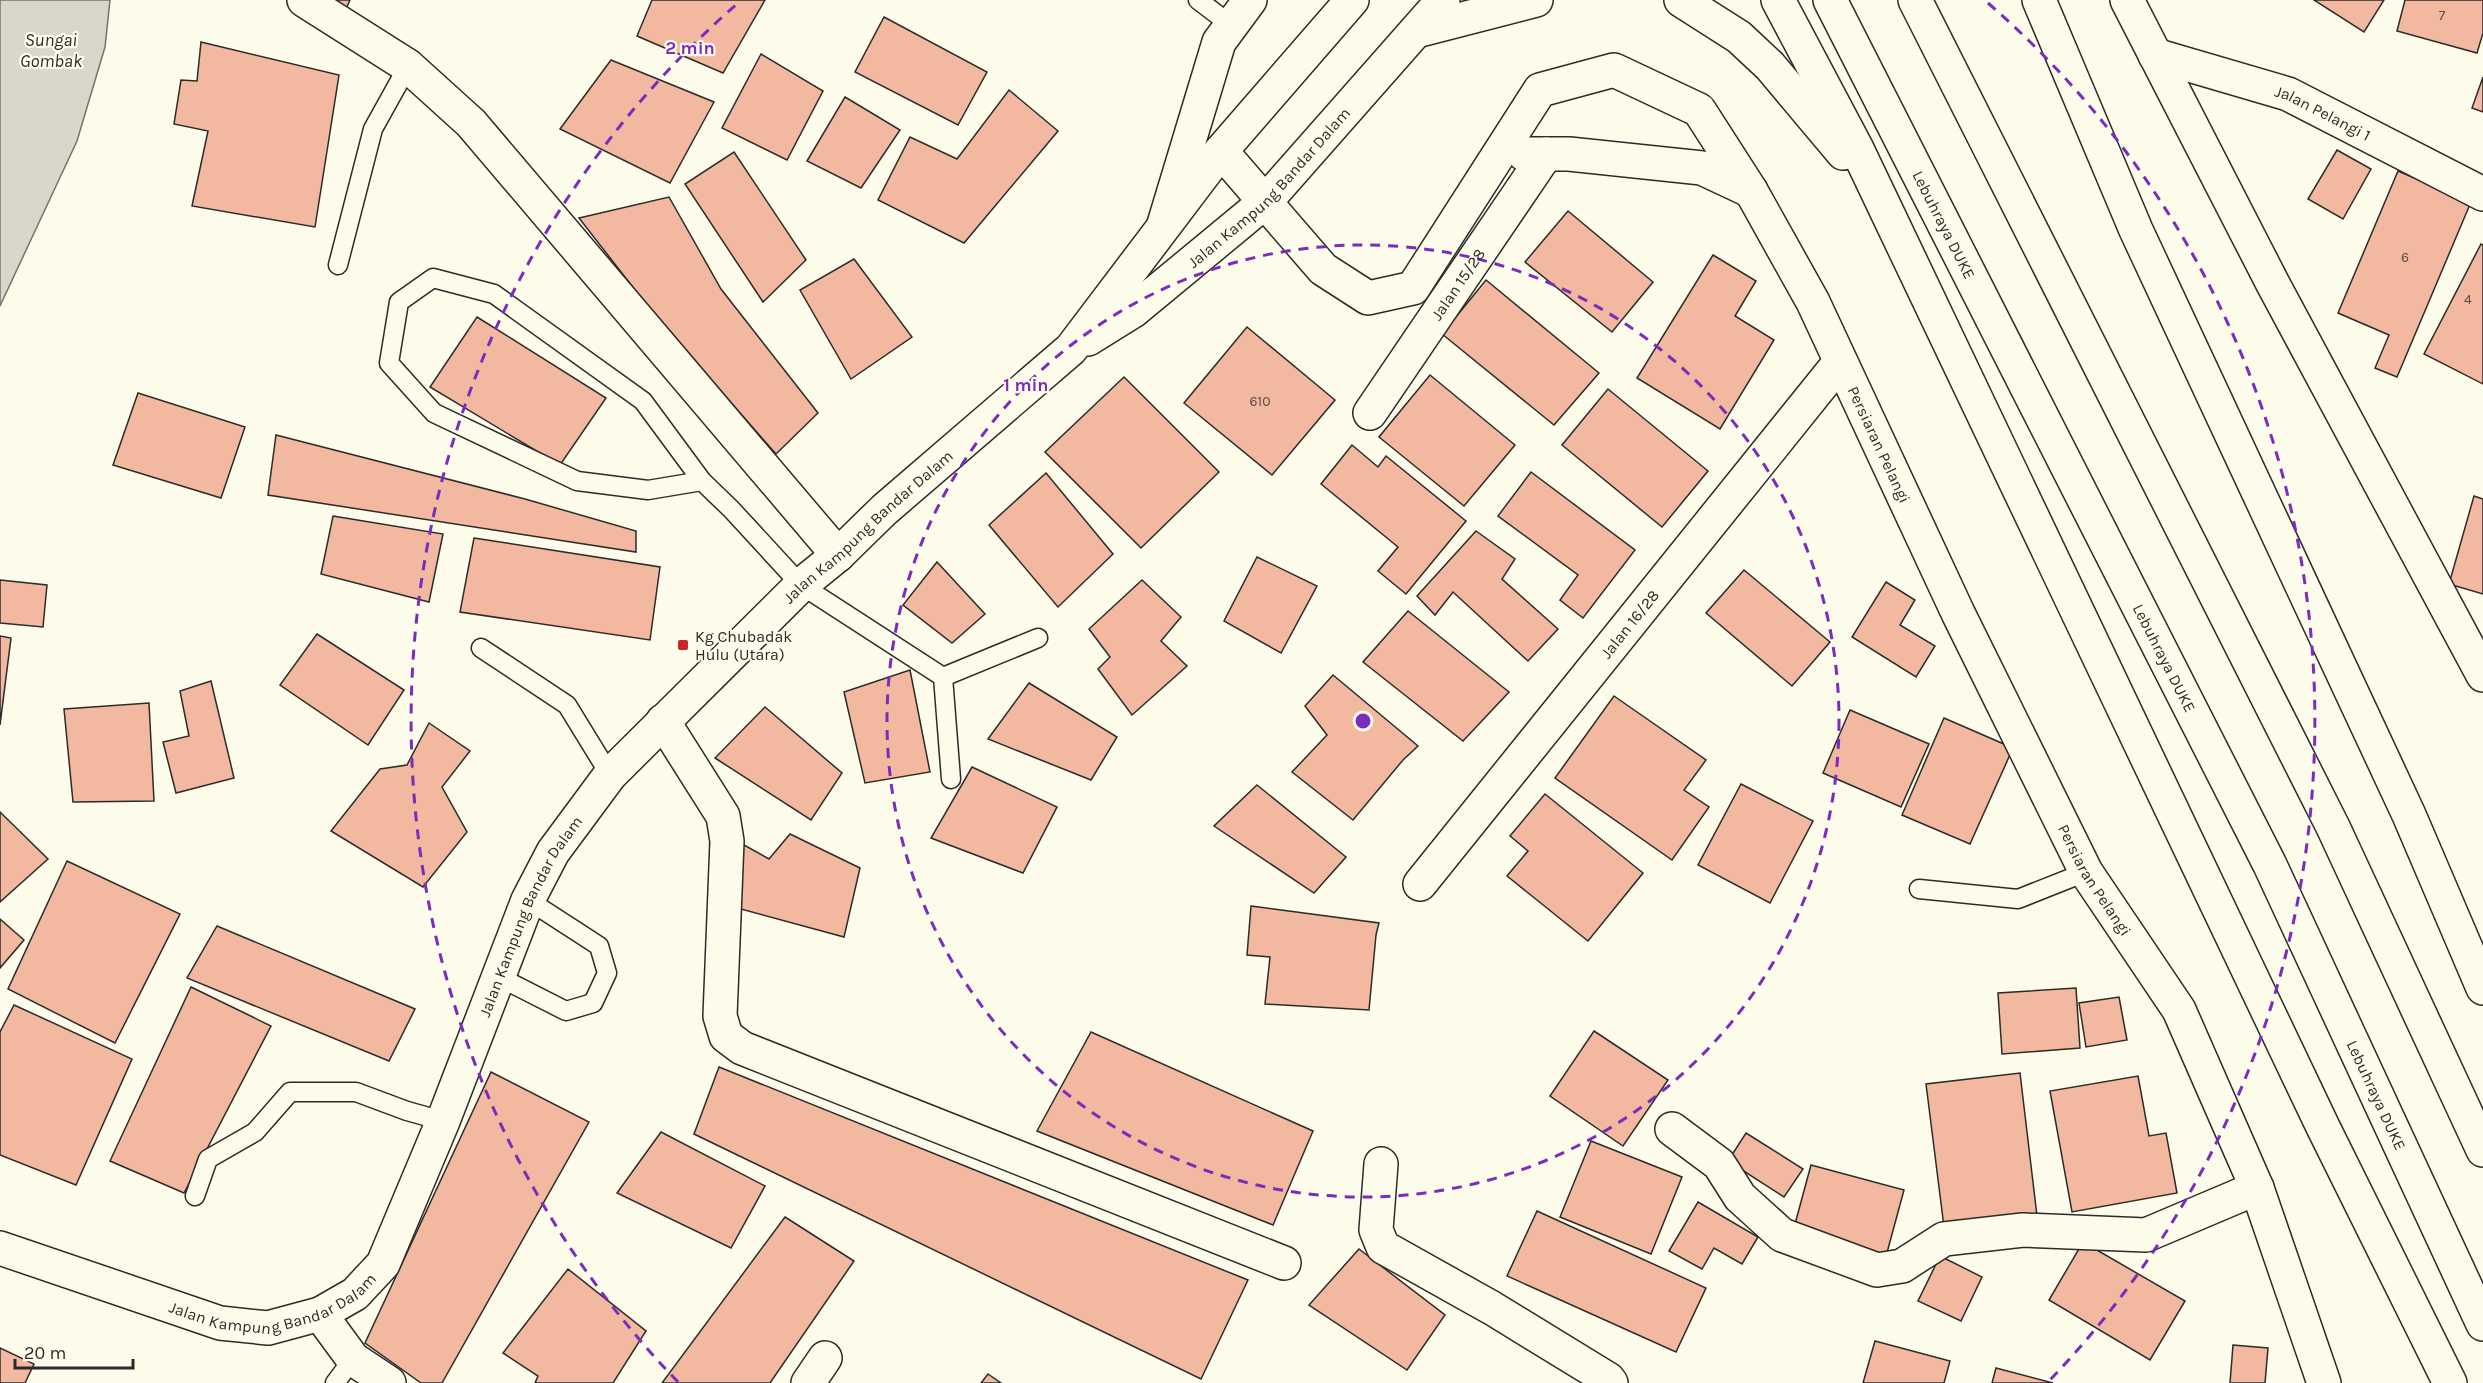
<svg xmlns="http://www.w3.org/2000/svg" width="2483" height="1383" font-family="Karla,sans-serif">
	<rect width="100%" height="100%" fill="#fdfbea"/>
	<!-- water -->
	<polygon fill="#d8d7c9" stroke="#74746e" stroke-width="1.5" points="0,0 110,0 105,47 77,141 0,306"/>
	<!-- building -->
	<g fill="#f2b8a0" stroke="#2b2b2b" stroke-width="1.5">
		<polygon points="326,0 350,0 345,11"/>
		<polygon points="652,0 765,0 723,73 637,36"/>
		<polygon points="2314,0 2384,0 2364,32"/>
		<polygon points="2405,0 2483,0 2483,33 2477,53 2397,31"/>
		<polygon points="884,17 987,72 958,125 855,72"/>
		<polygon points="201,42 339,75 315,227 192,206 208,131 174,124 181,80 197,81"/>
		<polygon points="761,54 823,91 787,160 722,128"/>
		<polygon points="611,60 714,102 670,183 560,129"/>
		<polygon points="2483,77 2483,112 2472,108"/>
		<polygon points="1009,90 1058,131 964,243 878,200 910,137 957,159"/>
		<polygon points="845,97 900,130 861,188 807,161"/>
		<polygon points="2337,150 2371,169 2343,219 2308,199"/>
		<polygon points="734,152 806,260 763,302 685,184"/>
		<polygon points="2398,171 2471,202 2397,377 2375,368 2389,335 2338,313"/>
		<polygon points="669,197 721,289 818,413 776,454 660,322 579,218"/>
		<polygon points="1568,211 1653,282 1612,332 1525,262"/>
		<polygon points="2481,244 2483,245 2483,384 2424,354"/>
		<polygon points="1713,255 1756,281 1735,316 1774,340 1720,429 1637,378"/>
		<polygon points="854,259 912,337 851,379 800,290"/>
		<polygon points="1486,280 1599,373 1554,425 1442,334"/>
		<polygon points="477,317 606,398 560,465 430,387"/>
		<polygon points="1247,327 1335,400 1272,475 1184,403"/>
		<polygon points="1430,375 1515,445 1464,506 1379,437"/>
		<polygon points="1124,377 1219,472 1141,548 1045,452"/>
		<polygon points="1608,389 1708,471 1662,527 1562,445"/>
		<polygon points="138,393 245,427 221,498 113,465"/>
		<polygon points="276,435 525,499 636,531 636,552 268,495"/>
		<polygon points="1352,445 1378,467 1386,456 1466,521 1406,594 1378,571 1398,547 1321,484"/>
		<polygon points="1531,472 1635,550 1583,618 1560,600 1578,575 1498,516"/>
		<polygon points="1046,473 1113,554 1058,607 989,525"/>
		<polygon points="2474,496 2483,499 2483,594 2449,584"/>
		<polygon points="333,516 443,534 429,602 321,574"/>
		<polygon points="1476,531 1515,559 1502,579 1558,629 1528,661 1453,592 1435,615 1417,596"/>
		<polygon points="474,538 660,567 650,640 460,612"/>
		<polygon points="1257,557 1317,586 1281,653 1224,621"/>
		<polygon points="937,562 985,614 952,643 903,605"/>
		<polygon points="1744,570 1830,642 1792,686 1706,613"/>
		<polygon points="0,580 47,585 43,627 0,623"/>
		<polygon points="1142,580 1181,617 1161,641 1187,666 1132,715 1098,669 1110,657 1089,629"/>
		<polygon points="1886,582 1915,600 1900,625 1935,646 1916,677 1852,637"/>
		<polygon points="1408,611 1509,692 1463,741 1363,662"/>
		<polygon points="317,634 404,690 368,745 280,685"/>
		<polygon points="0,636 11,638 0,725"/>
		<polygon points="910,670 930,772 865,783 844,692"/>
		<polygon points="1333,675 1418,746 1403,760 1353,820 1292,772 1327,735 1305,706"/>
		<polygon points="211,681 234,778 176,793 163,742 189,736 180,691"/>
		<polygon points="1029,683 1117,737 1091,780 988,739"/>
		<polygon points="1614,696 1706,760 1684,790 1709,807 1672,860 1555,778"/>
		<polygon points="149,703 154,801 73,802 64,709"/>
		<polygon points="765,707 842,773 811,820 715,758"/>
		<polygon points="1850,710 1929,744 1901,807 1823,773"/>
		<polygon points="1944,718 2013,748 1970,844 1902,815"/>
		<polygon points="429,723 470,751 442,787 467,832 423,887 331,831 380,769 407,765"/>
		<polygon points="972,767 1057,807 1023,873 931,838"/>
		<polygon points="1741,784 1813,821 1770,903 1698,865"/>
		<polygon points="1257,785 1346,857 1314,893 1214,826"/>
		<polygon points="1545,794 1643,873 1588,941 1507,876 1528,851 1510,836"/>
		<polygon points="0,812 48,859 0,902"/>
		<polygon points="790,834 860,868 844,937 737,908 737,841 769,859"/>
		<polygon points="67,861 180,914 115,1043 8,989"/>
		<polygon points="1251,906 1379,923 1376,935 1369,1010 1265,1004 1270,957 1247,955"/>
		<polygon points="0,919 24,940 0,968"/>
		<polygon points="217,926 415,1009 389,1061 187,978"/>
		<polygon points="191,987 271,1026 184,1193 110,1161"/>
		<polygon points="2076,988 2080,1048 2002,1054 1998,993"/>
		<polygon points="2119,997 2127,1040 2086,1047 2079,1003"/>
		<polygon points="14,1005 132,1059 76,1185 0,1155 0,1032"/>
		<polygon points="1594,1031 1668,1080 1623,1146 1550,1096"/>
		<polygon points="1091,1032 1313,1131 1273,1225 1037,1131"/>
		<polygon points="719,1067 1248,1280 1201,1379 694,1134"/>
		<polygon points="491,1072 589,1122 442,1383 421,1383 365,1343"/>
		<polygon points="2020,1073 2037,1216 1944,1227 1926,1084"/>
		<polygon points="2138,1076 2149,1136 2166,1133 2177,1193 2072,1212 2050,1091"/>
		<polygon points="661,1132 765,1186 731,1248 617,1193"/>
		<polygon points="1746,1133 1803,1169 1784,1197 1728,1161"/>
		<polygon points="1591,1141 1682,1177 1651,1254 1560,1217"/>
		<polygon points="1811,1165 1904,1190 1885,1260 1792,1235"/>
		<polygon points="1698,1202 1758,1237 1742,1264 1714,1248 1702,1269 1669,1251"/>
		<polygon points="1537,1211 1706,1288 1676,1352 1507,1276"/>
		<polygon points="785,1217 854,1261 770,1383 662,1383"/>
		<polygon points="2083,1242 2185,1301 2150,1360 2049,1300"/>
		<polygon points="1359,1249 1445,1315 1407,1370 1309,1305"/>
		<polygon points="1940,1256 1982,1277 1961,1321 1918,1301"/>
		<polygon points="568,1269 646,1331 613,1383 535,1383 538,1376 503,1353"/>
		<polygon points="1875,1341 1950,1361 1944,1383 1863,1383"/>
		<polygon points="2233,1345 2268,1348 2265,1383 2230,1383"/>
		<polygon points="0,1348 34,1364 25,1383 0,1383"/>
		<polygon points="1996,1368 2053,1383 1992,1383"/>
		<polygon points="988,1374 1001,1383 981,1383"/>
	</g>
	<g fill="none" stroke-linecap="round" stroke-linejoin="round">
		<defs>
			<g id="service">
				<polyline points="1198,0 1231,25"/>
				<polyline points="338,265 373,129 408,66"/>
				<polyline points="702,481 648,490 577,481 434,413 389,363 399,302 433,278 494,294 643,401 702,481 731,509 801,585 943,677 951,779"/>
				<polyline points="481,648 567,705 610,775"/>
				<polyline points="943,677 1038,638"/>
				<polyline points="1919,889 2018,899 2086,872"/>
				<polyline points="499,977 566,1011 593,1003 607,973 599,946 528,900"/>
				<polyline points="195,1196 208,1159 255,1132 290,1092 356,1092 407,1111 443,1121"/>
				<polyline points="335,1383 353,1359"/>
			</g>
			<g id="minor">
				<polyline points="304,0 408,66 471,123 838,555"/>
				<polyline points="2127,0 2273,284 2483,675"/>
				<path id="s1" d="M 2155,55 L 2288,94 L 2483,194"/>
				<path id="s2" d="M 1221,151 L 1323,269 L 1368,298 L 1413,288 L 1540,90 L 1614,70 L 1699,110 L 1751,191 L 1813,302 L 1958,613 L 2086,872 L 2179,1010 L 2257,1188 L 2324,1383"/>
				<polyline points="1524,154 1569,154 1702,168 1751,191"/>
				<polyline points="1164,224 1219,42 1250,0"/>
				<path id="s3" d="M 1370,413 L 1546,154"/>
				<polyline points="663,721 723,816 727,841 720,1016 726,1036 742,1048 1284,1263"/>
				<path id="s4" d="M 1420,884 L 1840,362"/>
				<polyline points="1672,1129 1719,1164 1740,1197 1782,1235 1877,1270 1902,1266 1944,1239 2023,1230 2146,1235 2257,1188"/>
				<polyline points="1381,1164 1376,1230 1383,1247 1492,1308 1608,1379 1611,1383"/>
				<polyline points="320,1314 353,1359 389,1383"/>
				<polyline points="808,1383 825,1358"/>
			</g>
			<g id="tertiary">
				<path id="s5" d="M 1088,339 L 1133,311 L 1265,202 L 1443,0"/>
				<path id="s6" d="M 0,1248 L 220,1323 L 268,1328 L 320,1314 L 355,1294 L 383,1264 L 443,1121 L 528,900 L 553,852 L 610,775 L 801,585 L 838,555 L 884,510 L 1071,349 L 1221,151 L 1352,0"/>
			</g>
			<g id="motorway">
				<polyline points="1681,0 1739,37 1770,66 1843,153"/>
				<polyline points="1778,0 1857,149 2323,1127 2450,1383"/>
				<path id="s7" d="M 1830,0 L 2270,865 L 2483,1324"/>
				<polyline points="1915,0 2333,827 2483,1150"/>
				<polyline points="2039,0 2136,230 2409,815 2483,988"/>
				<polyline points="1416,31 1536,0"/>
			</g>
		</defs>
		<!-- service casing -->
		<use href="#service" stroke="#2b2b2b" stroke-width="21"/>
		<!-- minor casing -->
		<use href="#minor" stroke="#2b2b2b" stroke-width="36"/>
		<!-- tertiary casing -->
		<use href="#tertiary" stroke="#2b2b2b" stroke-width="36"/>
		<!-- motorway casing -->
		<use href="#motorway" stroke="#2b2b2b" stroke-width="36"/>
		<!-- service -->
		<use href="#service" stroke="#fdfbea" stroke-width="18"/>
		<!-- minor -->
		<use href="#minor" stroke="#fdfbea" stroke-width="33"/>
		<!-- tertiary -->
		<use href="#tertiary" stroke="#fdfbea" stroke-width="33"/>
		<!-- motorway -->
		<use href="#motorway" stroke="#fdfbea" stroke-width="33"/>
	</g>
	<!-- distance rings -->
	<g fill="none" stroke="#7b2cbf" stroke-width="3" stroke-dasharray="10 8">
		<circle cx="1363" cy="721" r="476"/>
		<path d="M678 1382A952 952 0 0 1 738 3M1988 3A952 952 0 0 1 2048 1382"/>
	</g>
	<!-- markers -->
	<rect fill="#c62828" stroke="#fdfbea" stroke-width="2" x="677" y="639" width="12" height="12" rx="3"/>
	<g text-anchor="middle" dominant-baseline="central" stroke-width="4.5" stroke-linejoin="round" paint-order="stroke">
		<!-- number labels -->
		<g font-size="14" fill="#5d4e48">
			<text x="2442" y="15">7</text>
			<text x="2405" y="257">6</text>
			<text x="2468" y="299">4</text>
			<text x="1260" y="401">610</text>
		</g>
		<!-- street labels -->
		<g font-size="16" fill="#2b2b2b" stroke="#fdfbea">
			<text stroke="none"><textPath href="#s1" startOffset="178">Jalan Pelangi 1</textPath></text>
			<text stroke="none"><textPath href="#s5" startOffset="237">Jalan Kampung Bandar Dalam</textPath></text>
			<text stroke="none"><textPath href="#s7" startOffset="252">Lebuhraya DUKE</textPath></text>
			<text stroke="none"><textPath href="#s3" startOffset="156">Jalan 15/28</textPath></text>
			<text stroke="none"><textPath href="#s2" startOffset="1042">Persiaran Pelangi</textPath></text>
			<text stroke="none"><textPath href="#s6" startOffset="1316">Jalan Kampung Bandar Dalam</textPath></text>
			<text stroke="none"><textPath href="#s4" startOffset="334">Jalan 16/28</textPath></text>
			<text stroke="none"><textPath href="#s7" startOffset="738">Lebuhraya DUKE</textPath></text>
			<text stroke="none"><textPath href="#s2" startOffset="1528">Persiaran Pelangi</textPath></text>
			<text stroke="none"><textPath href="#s6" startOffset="794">Jalan Kampung Bandar Dalam</textPath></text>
			<text stroke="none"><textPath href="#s7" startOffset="1224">Lebuhraya DUKE</textPath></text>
			<text stroke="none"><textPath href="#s6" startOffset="290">Jalan Kampung Bandar Dalam</textPath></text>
		</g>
		<!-- poi labels -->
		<g font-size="16" fill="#2b2b2b" stroke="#fdfbea" text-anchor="start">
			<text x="695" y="636">Kg Chubadak<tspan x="695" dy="18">Hulu (Utara)</tspan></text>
		</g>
		<!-- water labels -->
		<g font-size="18" font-style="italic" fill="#2b2b2b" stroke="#fdfbea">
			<text x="51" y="40">Sungai<tspan x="51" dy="21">Gombak</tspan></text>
		</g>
	</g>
	<circle cx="1363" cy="721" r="9" fill="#7b2cbf" stroke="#fdfbea" stroke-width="3"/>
	<g font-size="18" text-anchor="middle" font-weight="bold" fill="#7b2cbf" stroke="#fdfbea" stroke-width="4.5" stroke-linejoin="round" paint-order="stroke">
		<text x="690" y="54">2 min</text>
		<text x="1026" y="391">1 min</text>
	</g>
	<!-- scale -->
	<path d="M15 1359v9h118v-9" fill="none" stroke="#2b2b2b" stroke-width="3"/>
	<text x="24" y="1359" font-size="18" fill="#2b2b2b" stroke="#fdfbea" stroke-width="4.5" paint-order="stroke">20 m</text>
</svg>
